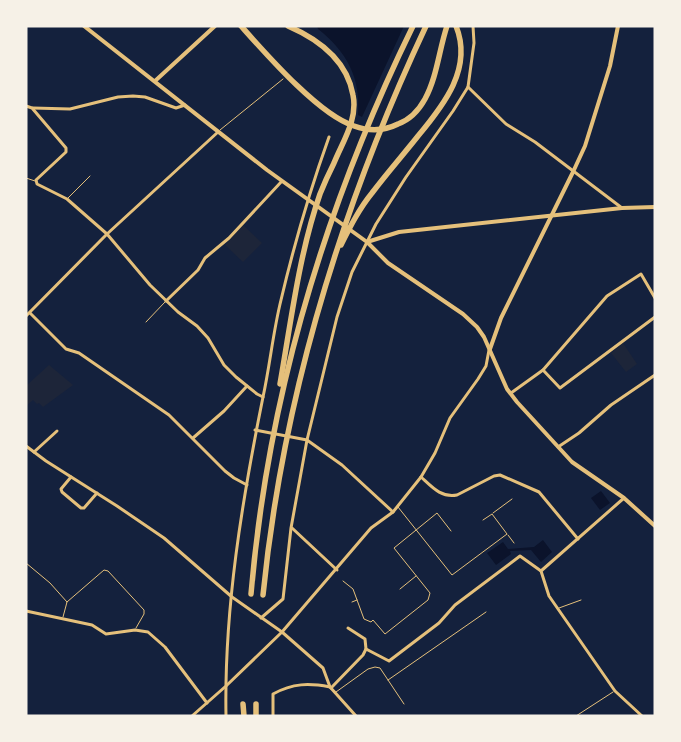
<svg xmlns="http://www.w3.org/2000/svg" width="681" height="742" font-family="Lora,serif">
	<rect width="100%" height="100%" fill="#14213d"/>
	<!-- green -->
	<g fill="#1d2539">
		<polygon points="243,225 262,243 243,262 225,245"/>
		<polygon points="623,343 637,364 626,372 611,353"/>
		<polygon points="49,365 73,385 43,407 39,403 37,404 33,400 26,406 26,386"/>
	</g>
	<!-- water -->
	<g fill="#0b132b">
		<path d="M 317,26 L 404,26 L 362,117 L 358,115 C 361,78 347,52 318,29 Z"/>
		<polygon points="601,491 610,503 600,510 591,498"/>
		<polygon points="543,540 552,552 541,562 531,550 510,551 511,554 496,565 487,553 503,542 508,549 534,547"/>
	</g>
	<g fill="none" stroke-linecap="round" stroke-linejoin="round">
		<!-- service -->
		<g stroke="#e5c07b" stroke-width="1">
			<polyline points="220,130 283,79"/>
			<polyline points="26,178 35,181"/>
			<polyline points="67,199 90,176"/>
			<polyline points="146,322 165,302"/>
			<polyline points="398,507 452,575 507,534 492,514 483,520"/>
			<polyline points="493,513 512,499"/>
			<polyline points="508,535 514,543"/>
			<polyline points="26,563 50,583 67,602 63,617"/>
			<polyline points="343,581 353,589 364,619 371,622 373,620 385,634 428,600 430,593 394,548 437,513 451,531"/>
			<polyline points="400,589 416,576"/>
			<polyline points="67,602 104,570 108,571 144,610 144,614 136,628"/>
			<polyline points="352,602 357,600"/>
			<polyline points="559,608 581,600"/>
			<polyline points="388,680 486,612"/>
			<polyline points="336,692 368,669 375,667 380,668 404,704"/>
			<polyline points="576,716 613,692"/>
		</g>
		<!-- minor -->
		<g stroke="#e5c07b" stroke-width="3">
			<polyline points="468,87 506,124 535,142 622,208"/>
			<polyline points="26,106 32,108 66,148 66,152 36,180 37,184 67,199 107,234 150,285 178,312 197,326 208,338 224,365 236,377 257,394 263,397"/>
			<polyline points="33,108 70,109 118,97 133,96 145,97 176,108 185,105"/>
			<polyline points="166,301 198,270 205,258 229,238 282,181"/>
			<polyline points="30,313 66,349 79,353 169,415 225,471 234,478 247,485"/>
			<polyline points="26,316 107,234 218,132"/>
			<polyline points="543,370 607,296 641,274 655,298"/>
			<polyline points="511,393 543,370 560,388 655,317"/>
			<polyline points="255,430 307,440 342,465 393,512"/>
			<polyline points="193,438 224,411 247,386"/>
			<polyline points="26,446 46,461 117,506 164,538 232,597 282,632 323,668 330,687 356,716"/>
			<polyline points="558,447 579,433 611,405 655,375"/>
			<polyline points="34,452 57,431"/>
			<polyline points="71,477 61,489 62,492 81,508 84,508 97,493"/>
			<path d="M 421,477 C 432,487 441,498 457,495 L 494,476 L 500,475 L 539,492 L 578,539"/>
			<polyline points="624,498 541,571 549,596 615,691 642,716"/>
			<polyline points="292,528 337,570"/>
			<polyline points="26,611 92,625 106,634 135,630 148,632 165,647 207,703"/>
			<polyline points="261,618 283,599 291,528 307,440 337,317 352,272 376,224 406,177 453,111 468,87 474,43 473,26"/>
			<polyline points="348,628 365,639 366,649"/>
			<polyline points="331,688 363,655 366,649 389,661 439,623 455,605 520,556 541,571"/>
			<polyline points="192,716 226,686 282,632 371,528 393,512 421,477 435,453 450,418 478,379 486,366 489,350"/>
			<path d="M 226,716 C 224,609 242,501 263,397 C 270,365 273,332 281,300 C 294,245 310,190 329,137"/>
			<path d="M 273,716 L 273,694 C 293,683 309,683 330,687"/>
		</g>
		<!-- tertiary -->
		<g stroke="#e5c07b" stroke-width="4">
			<polyline points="84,26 267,170 367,242 388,263 463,314 477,327 484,337 507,389 517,402 572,462 624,498 655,526"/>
			<polyline points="155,81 215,26"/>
			<polyline points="367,242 399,232 622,208 655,207"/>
			<polyline points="490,349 501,318 573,172 585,146 610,66 618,26"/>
		</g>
		<!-- motorway -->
		<g stroke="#e5c07b" stroke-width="5.5">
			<path d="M 241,26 C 266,54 319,115 354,126 C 368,131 384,131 398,124 C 409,120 419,110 425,99 C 437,77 439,50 447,26"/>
			<path d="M 341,245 C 350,227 359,209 372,193 C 387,173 403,155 418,136 C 444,105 473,68 456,26"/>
			<path d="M 280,384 C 291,322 299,254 320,194 C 324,184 329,173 334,163 C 343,141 358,119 353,95 C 347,60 318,39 288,26"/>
			<path d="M 251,594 C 268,396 326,204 413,26"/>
			<path d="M 263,595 C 283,396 341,207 426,26"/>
			<polyline points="243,704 244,716"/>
			<polyline points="256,704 256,716"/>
		</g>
	</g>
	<!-- border -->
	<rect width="681" height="742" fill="none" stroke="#f6f1e7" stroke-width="55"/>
</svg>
